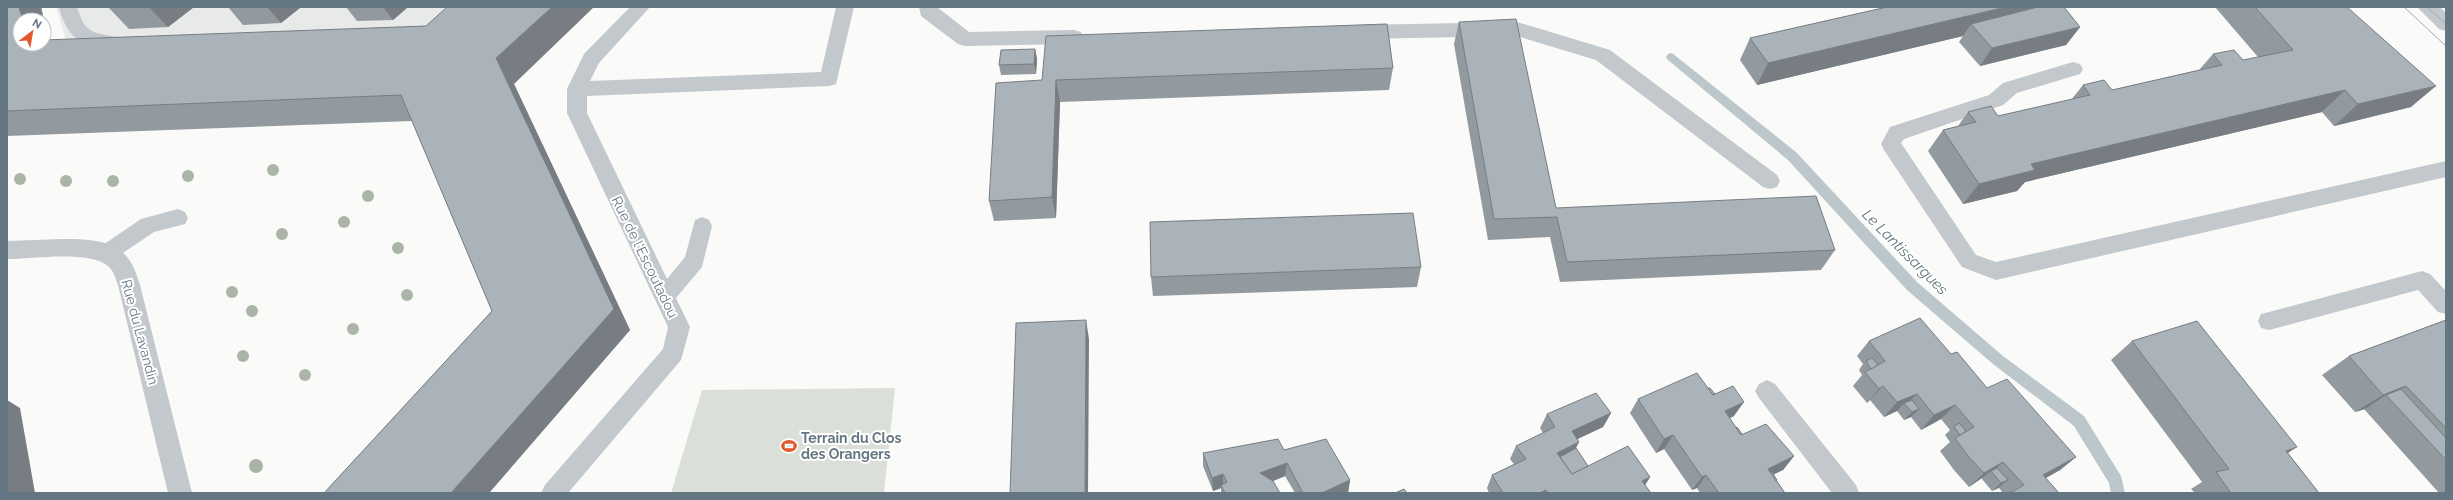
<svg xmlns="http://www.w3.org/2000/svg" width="2453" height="500" font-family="Raleway,sans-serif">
	<rect width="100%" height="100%" fill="#fafaf8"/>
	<!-- built -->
	<polygon fill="#e8e9e9" points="56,7 477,7 437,45 69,50"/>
	<!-- green -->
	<polygon fill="#dadfd7" points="895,388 884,493 671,493 702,390"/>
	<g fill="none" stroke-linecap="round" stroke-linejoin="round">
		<!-- stream -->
		<polygon fill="#bbc7cb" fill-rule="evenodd" points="1672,53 1796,152 1917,282 2003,356 2084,416 2121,476 2125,493 2111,493 2109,483 2074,426 1993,364 1907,290 1788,160 1668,60 1666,57 1668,54"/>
		<!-- lane -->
		<g fill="#c3c8cc" fill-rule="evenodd">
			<path d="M 59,7 L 77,7 C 86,39 98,31 124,39 L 126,44 L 124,49 C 116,51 110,51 102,49 C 76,45 65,31 59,7 Z"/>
			<polygon points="630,7 650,7 599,63 590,81 821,72 836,7 854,7 836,84 829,86 587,96 587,113 667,279 685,257 695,220 702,217 709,220 712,226 702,267 676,298 690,327 681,360 568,493 541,493 545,485 663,349 668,327 567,113 567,89 584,54"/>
			<polygon points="919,7 937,7 969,32 1074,30 1081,32 1083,37 1081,42 1074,44 965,46 958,44 921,16"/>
			<polygon points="1517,22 1610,50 1777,175 1780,181 1777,187 1770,189 1763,187 1596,60 1517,36 1359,39 1352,37 1350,32 1352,27 1359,25"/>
			<polygon points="2073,62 2080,64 2083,69 2080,74 2017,93 2003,105 1904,139 1901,143 1976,255 1996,262 2446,161 2446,177 1996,280 1962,267 1884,150 1881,144 1890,127 1989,95 2003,83"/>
			<polygon points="178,209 185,212 188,218 185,224 154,232 114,259 107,262 100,259 96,253 100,247 141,219"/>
			<polygon points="2422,271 2430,274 2446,291 2446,314 2438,312 2418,290 2269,330 2261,328 2258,321 2261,314 2269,312"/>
		</g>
		<!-- street -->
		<g fill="#c3c8cc" fill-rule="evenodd">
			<polygon points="2417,7 2440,7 2446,13 2446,31 2439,29"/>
			<path d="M 63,239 C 83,239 114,239 127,257 C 134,265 137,276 140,285 L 192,493 L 168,493 L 118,285 C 115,278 114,271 108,266 C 89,250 32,259 7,259 L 7,241 Z"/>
			<polygon points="1767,380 1775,384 1856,485 1859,493 1832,493 1759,398 1755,391 1759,384"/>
		</g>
		<!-- tram -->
		<g stroke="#a2aab0" stroke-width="1">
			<polyline points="2404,7 2446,46"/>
			<polyline points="2427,7 2446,24"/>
		</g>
	</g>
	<!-- trees -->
	<g fill="#aab4a7">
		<circle cx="273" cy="170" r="6"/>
		<circle cx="188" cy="176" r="6"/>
		<circle cx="20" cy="179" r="6"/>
		<circle cx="66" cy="181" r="6"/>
		<circle cx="113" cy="181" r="6"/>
		<circle cx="368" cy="196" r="6"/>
		<circle cx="344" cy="222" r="6"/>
		<circle cx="282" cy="234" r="6"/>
		<circle cx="398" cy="248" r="6"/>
		<circle cx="232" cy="292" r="6"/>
		<circle cx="407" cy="295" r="6"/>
		<circle cx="252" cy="311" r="6"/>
		<circle cx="353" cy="329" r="6"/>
		<circle cx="243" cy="356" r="6"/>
		<circle cx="305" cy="375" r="6"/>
		<circle cx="256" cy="466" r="7"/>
	</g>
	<!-- wall -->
	<g fill="#929a9f">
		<polygon points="7,7 41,7 44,20 20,20 49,40 514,84 630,330 489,493 324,493 492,311 412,121 7,136"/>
		<polygon points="108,7 194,7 168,27 129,29"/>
		<polygon points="228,7 301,7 281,23 243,25"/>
		<polygon points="346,7 408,7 393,20 357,21"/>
		<polygon points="1887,7 2080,27 2066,45 1980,66 1959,42 1963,36 1757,85 1740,60 1750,38"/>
		<polygon points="2215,7 2347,7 2411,107 2334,126 2322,112 2025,182 2017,191 1963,204 1928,151 1943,130 1958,126 1968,112 1998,116 2071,100 2083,85 2112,90 2199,70 2213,54 2243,60 2258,57"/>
		<polygon points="1459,22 1556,208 1835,250 1821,270 1560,282 1550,237 1488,240 1454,44"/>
		<polygon points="1035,49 1037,59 1036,74 1001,75 999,65"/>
		<polygon points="1393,68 1389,90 1060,102 1056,218 994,221 989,201 1042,80"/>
		<polygon points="1421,267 1417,287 1153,296 1151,277"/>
		<polygon points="2446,320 2446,493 2439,493 2364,409 2365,409 2355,412 2322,375 2349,356"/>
		<polygon points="1869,341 1951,354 1987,388 2076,457 2060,470 2046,478 2059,493 2003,493 1999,488 1992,491 1982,479 1982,478 1969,487 1954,470 1940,451 1950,442 1945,435 1950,430 1941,419 1921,430 1911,417 1904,420 1897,411 1884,417 1870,400 1867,403 1853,386 1862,375 1859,370 1863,364 1857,356"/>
		<polygon points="2132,341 2288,453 2319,493 2195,493 2191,489 2202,482 2111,360"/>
		<polygon points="1708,388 1715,394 1734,416 1730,418 1736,428 1742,434 1794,456 1783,470 1774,474 1777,481 1785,493 1700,493 1697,488 1692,490 1664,449 1656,453 1630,413 1638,399"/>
		<polygon points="1611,413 1603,427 1577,439 1576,448 1588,466 1650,477 1645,485 1651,493 1489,493 1487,488 1492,475 1514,464 1510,459 1516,446 1543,433 1540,428 1547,414"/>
		<polygon points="1284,450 1350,480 1348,493 1295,493 1285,476 1273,481 1280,493 1221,493 1221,488 1213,491 1203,466 1203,453"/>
	</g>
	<!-- shaded-wall -->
	<g fill="#777d82">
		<polygon points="19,7 41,7 44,20 23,20"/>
		<polygon points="149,7 194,7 168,27"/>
		<polygon points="267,7 301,7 281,23"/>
		<polygon points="383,7 408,7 393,20"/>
		<polygon points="552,7 594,7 514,84 630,330 489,493 451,493 614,309 496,58"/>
		<polygon points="2006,7 2051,7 1971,24 1963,36 1757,85 1768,63"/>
		<polygon points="44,21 55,66 44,44"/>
		<polygon points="2080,27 2066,45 1980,66 1992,48"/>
		<polygon points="1035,49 1037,59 1036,74 1034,64"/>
		<polygon points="1056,80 1060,102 1056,218 1052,197"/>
		<polygon points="2436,86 2411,107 2334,126 2358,104"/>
		<polygon points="2345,90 2322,112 2025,182 2017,191 1963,204 1979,184 2031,164"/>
		<polygon points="1086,320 1089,339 1088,493 1085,493"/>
		<polygon points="1883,386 1870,400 1867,403 1879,389"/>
		<polygon points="2406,386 2388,397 2386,395 2365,409 2355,412 2383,395"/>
		<polygon points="1917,394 1906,405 1904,403 1897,411 1884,417 1897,402"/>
		<polygon points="7,400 20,408 35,493 7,493"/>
		<polygon points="1744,402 1734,416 1715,425 1725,411"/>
		<polygon points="1955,405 1941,419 1921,430 1934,415"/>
		<polygon points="1919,409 1911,417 1904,420 1912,412"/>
		<polygon points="1611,413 1603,427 1565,445 1572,431"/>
		<polygon points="1673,435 1664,449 1656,453 1664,439"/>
		<polygon points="1579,442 1572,456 1558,463 1557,453"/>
		<polygon points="2297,447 2271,464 2286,451"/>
		<polygon points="1794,456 1783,470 1766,478 1768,469"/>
		<polygon points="2076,457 2060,470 2027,488 2043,475"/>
		<polygon points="2003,462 1991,472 1991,471 1982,478 1969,487 1984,473"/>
		<polygon points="1287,463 1285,476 1259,487 1260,473"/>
		<polygon points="1223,474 1223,487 1221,485 1221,488 1213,491 1212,478"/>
		<polygon points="1706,475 1697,488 1692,490 1702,477"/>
		<polygon points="1650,477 1642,490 1642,481"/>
		<polygon points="1350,480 1348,493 1322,493"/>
		<polygon points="2008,480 1998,488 1992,491 2001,483"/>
		<polygon points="1546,490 1544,493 1540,493"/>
	</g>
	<!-- building -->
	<g fill="#aab3b9" stroke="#777d82">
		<polygon points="7,7 19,7 23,20 20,20 20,44 44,44 44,40 426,26 447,7 552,7 496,58 614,309 451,493 324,493 492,311 401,95 7,111"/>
		<polygon points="1887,7 2006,7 1768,63 1750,38"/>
		<polygon points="2038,7 2064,7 2080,27 1992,48 1971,24"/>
		<polygon points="2255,7 2347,7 2436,86 2358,104 2345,90 2031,164 2035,170 1979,184 1943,130 1976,122 1968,112 1991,106 1998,116 2090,95 2083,85 2104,80 2112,90 2222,65 2213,54 2234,50 2243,60 2293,50"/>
		<polygon points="1516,19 1556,208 1816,196 1835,250 1567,262 1557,217 1494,219 1459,22"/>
		<polygon points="1387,24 1393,68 1056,80 1052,197 989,201 996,83 1042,80 1046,36"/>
		<polygon points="1035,49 1034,64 999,65 1001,50"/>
		<polygon points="1413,213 1421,267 1151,277 1150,222"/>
		<polygon points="1920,318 1951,354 1957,352 1987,388 2007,379 2076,457 2043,475 2059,493 2010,493 2024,485 2003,462 1984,473 1968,456 1955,438 1974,427 1955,405 1934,415 1917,394 1897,402 1883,386 1879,389 1865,372 1885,361 1869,341"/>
		<polygon points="1086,320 1085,493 1010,493 1016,323"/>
		<polygon points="2446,320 2446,428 2406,386 2383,395 2349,356"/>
		<polygon points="2197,321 2297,447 2286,451 2319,493 2231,493 2216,472 2229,469 2132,341"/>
		<polygon points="1872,358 1878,365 1871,369 1866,361"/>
		<polygon points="1697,373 1713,395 1733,386 1744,402 1725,411 1741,435 1766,424 1794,456 1768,469 1785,493 1719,493 1706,475 1702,477 1673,435 1664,439 1638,399"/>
		<polygon points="1708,388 1710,388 1715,394 1713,395"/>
		<polygon points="2401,389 2446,438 2446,460 2386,395"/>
		<polygon points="1596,393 1611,413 1572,431 1579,442 1557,453 1572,474 1628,446 1650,477 1642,481 1651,493 1548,493 1546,490 1540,493 1503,493 1492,475 1526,459 1516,446 1555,427 1547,414"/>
		<polygon points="1912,400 1919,409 1912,412 1904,403"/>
		<polygon points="1959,423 1966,431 1960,435 1954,427"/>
		<polygon points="1737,427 1742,434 1741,435 1736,428"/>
		<polygon points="1278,439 1284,450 1326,439 1350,480 1322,493 1303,493 1287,463 1260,473 1273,481 1280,493 1225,493 1221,485 1227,482 1223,474 1212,478 1203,453"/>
		<polygon points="1576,448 1588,466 1572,474 1560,457"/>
		<polygon points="1997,468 2008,480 2001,483 1991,471"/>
		<polygon points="1771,471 1777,480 1776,481 1770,472"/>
		<polygon points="1404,489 1407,493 1395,493"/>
	</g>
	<!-- icons -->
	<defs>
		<symbol id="stadium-bare" viewBox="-9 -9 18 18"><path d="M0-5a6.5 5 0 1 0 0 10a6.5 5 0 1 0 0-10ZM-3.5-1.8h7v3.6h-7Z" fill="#e4572e" stroke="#fff" stroke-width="2.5" paint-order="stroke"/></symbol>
	</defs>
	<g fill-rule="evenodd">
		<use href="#stadium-bare" x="778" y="435" width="22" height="22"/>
	</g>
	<g text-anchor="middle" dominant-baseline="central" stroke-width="4" stroke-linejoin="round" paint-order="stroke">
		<!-- street labels -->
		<g font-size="14" fill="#657683" stroke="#fff">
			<text transform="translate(645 257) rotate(64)">Rue de l'Escoutadou</text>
			<text transform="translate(140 332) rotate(75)">Rue du Lavandin</text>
		</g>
		<!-- poi labels -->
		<g font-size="14" font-weight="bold" fill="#657683" stroke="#fff" text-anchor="start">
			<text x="801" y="438">Terrain du Clos<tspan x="801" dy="16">des Orangers</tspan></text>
		</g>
		<!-- water labels -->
		<g font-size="15" font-style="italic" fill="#60757c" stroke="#fff">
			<text transform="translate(1905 252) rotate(45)">Le Lantissargues</text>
		</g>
	</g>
	<!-- border -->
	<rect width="2453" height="500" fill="none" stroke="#657683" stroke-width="16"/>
	<!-- north arrow -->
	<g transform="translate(32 32) rotate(31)"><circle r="19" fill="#ffffff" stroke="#c1c8cd"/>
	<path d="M0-3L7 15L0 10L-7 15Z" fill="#e4572e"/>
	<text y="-6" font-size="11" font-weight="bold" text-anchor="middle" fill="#657683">N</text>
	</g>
</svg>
